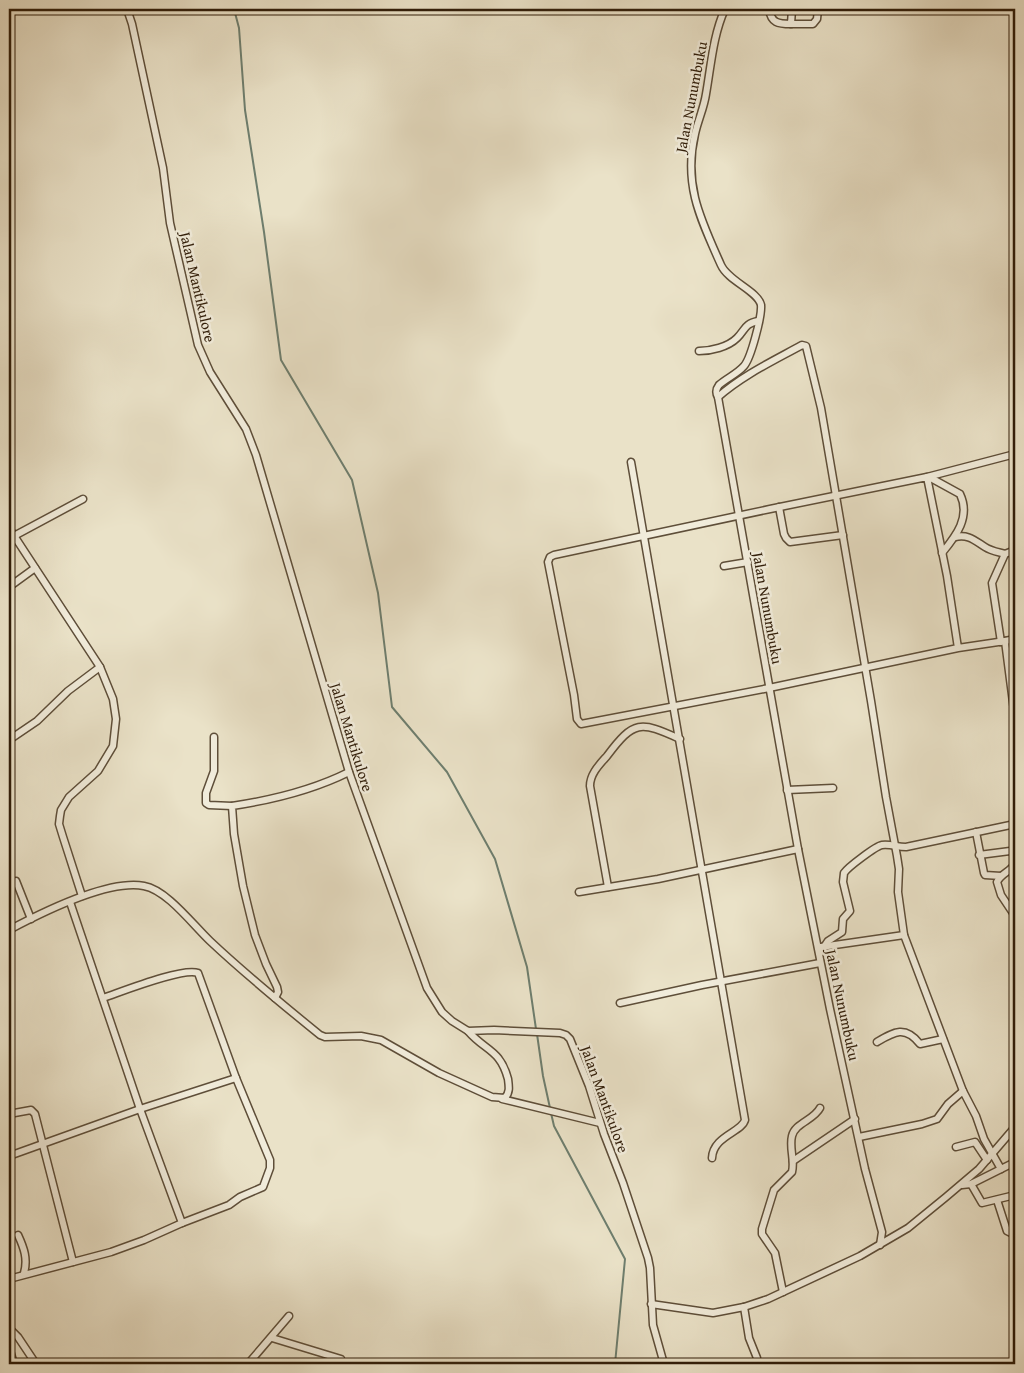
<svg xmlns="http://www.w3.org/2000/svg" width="1024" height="1373" font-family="'Gentium Book Plus',serif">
	<rect width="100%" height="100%" fill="#eae2c8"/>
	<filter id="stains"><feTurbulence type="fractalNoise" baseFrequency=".004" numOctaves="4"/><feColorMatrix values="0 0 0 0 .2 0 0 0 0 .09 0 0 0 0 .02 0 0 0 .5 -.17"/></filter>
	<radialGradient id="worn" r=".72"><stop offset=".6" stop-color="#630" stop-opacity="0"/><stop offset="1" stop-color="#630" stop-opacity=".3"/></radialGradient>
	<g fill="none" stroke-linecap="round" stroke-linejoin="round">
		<!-- stream -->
		<g stroke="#6e7e6e" stroke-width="2">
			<polyline points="234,9 239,28 245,110 264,232 281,360 352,480 378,593 392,707 447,772 495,859 527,967 536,1029"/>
			<polyline points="537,1034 543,1076 550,1108"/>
			<polyline points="551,1113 554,1126 625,1259 615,1364"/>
		</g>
		<defs>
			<g id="minor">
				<polyline points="127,9 132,24 163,168 170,223 198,345 210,372 246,429 256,455 349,772 427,988 442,1012 452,1021 468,1031 494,1030 560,1033 566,1035 570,1039 589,1086 604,1134 623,1183 648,1258 650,1268 653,1325 664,1364"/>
				<path d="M 725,9 C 713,35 711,66 706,94 C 704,108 698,120 695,134 C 683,185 701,220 721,265 C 728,281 758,291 761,305 C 762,316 751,358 744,366 C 737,374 727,378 719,385 C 716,389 715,392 718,397 L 798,849 L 830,1009 L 865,1169 L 882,1232 L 880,1245"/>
				<path d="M 769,9 C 771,23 778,24 791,24 L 792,9"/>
				<polyline points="791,24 813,24 817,19 818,9"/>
				<path d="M 699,351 C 711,351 728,347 737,338 C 746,329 744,324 758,321"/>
				<path d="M 718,397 C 743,375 773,361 802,345 L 806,346 L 821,408 L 871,701 L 886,797 L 897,856 L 899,869 L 898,892 L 904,935 L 963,1091 L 976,1116 L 984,1139 L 1001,1169"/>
				<path d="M 631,462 L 745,1120 C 742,1132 713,1136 712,1158"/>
				<polyline points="927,477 1015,454"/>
				<path d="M 929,477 L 960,494 C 971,517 956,536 942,553"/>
				<polyline points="779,507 784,534 786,538 790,542 843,535"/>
				<polyline points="9,528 100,667 113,699 116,719 113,746 98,771 69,797 61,810 60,816 59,824 63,837 82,896"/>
				<polyline points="14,536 83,499"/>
				<path d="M 955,537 C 968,534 974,540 985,547 C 991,551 998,552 1005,554"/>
				<polyline points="724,566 748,562"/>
				<polyline points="13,584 35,568"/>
				<polyline points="1005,641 1015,639"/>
				<polyline points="1001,642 992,583 1005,554 1015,550"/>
				<polyline points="958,648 947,576 927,477 770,509 554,555 550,557 548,562 574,695 577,719 581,724 769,688 958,648 1005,641 1015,718"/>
				<polyline points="214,737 214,771 206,793 206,803 209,805 232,806"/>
				<polyline points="9,740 37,721 68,691 100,667"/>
				<polyline points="787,790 833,788"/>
				<polyline points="976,832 984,873 985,875 1001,876"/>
				<polyline points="979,855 1010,851 1015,853"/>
				<path d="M 1015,863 C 1011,872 1001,873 997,882 L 1001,895 L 1015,916"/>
				<polyline points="16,881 31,919"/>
				<path d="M 608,887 L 590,786 C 590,774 599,765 607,756 C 634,720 640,721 680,739"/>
				<polyline points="579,892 658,879 798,849"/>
				<path d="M 9,930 C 41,913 108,879 144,886 C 167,890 193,925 210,941 C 245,974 283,1005 320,1035 L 325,1037 L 361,1036 L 381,1040 L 439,1073 L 492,1097 L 505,1098 C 510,1092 509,1087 508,1079 C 500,1049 485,1051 468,1031"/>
				<polyline points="821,947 904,935"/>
				<path d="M 824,947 L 828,941 L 842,932 L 843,919 L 850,911 L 843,882 L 844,873 C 848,867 876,846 882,845 C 891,844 897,847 906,847 L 1015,824"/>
				<path d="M 103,998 C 121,992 183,967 198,973 L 236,1078 L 270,1160 L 270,1168 L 263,1187 L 240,1197 L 229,1205 L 182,1223"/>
				<path d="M 275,998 L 278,992 L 277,987 L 266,964 L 255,935 L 243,886 L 234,834 L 232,806 C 272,800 313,790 349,772"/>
				<polyline points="620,1003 702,985 820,963"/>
				<path d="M 877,1042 C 894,1032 905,1025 920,1044 L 943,1039"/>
				<polyline points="502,1099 600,1123"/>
				<polyline points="9,1114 31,1110 35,1114 73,1262"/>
				<polyline points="859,1137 922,1124 937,1119 948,1104 963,1091"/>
				<polyline points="956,1147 975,1142 987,1160"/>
				<polyline points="9,1156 140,1109 236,1078"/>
				<polyline points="793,1161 855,1119"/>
				<polyline points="971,1184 982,1203 1015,1195"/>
				<polyline points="962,1185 971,1184 1015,1162"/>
				<polyline points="997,1200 1007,1231 1011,1233"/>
				<path d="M 18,1235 C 24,1248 28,1259 24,1273"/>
				<polyline points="9,1279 111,1252 144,1240 182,1223 140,1109 70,902"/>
				<path d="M 783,1292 L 775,1253 L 762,1234 L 762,1229 L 774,1190 L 792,1172 C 795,1160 789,1148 792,1136 C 795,1123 814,1120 820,1108"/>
				<polyline points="651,1304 713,1313 744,1307 768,1299 860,1256 908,1228 946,1197 979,1169 1015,1127"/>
				<polyline points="744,1307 749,1338 757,1358"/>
				<polyline points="9,1328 18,1337 36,1364"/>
				<polyline points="272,1338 341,1359"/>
				<polyline points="9,1347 14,1364"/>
				<polyline points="248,1364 289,1316"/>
			</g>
		</defs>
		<!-- minor casing -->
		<use href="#minor" stroke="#5e4e39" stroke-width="9"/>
		<!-- minor -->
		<use href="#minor" stroke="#f1ecdb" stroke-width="6"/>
	</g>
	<g text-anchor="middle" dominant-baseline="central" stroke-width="5" stroke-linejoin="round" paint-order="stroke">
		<!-- street labels -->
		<g font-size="15" fill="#301d09" stroke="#f1ecdb">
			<text transform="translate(691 97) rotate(-79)">Jalan Nunumbuku</text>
			<text transform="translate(198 287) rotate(77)">Jalan Mantikulore</text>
			<text transform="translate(768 608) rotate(80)">Jalan Nunumbuku</text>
			<text transform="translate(352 737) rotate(73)">Jalan Mantikulore</text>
			<text transform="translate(843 1005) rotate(78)">Jalan Nunumbuku</text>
			<text transform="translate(605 1099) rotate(70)">Jalan Mantikulore</text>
		</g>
	</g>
	<!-- margin -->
	<rect width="1024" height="1373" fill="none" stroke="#eae2c8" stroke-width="30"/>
	<rect x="10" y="10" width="1004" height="1353" fill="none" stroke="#301d09" stroke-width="2.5"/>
	<rect x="15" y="15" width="994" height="1343" fill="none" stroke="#301d09"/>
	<rect width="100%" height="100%" filter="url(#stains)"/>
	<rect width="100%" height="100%" fill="url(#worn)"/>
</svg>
